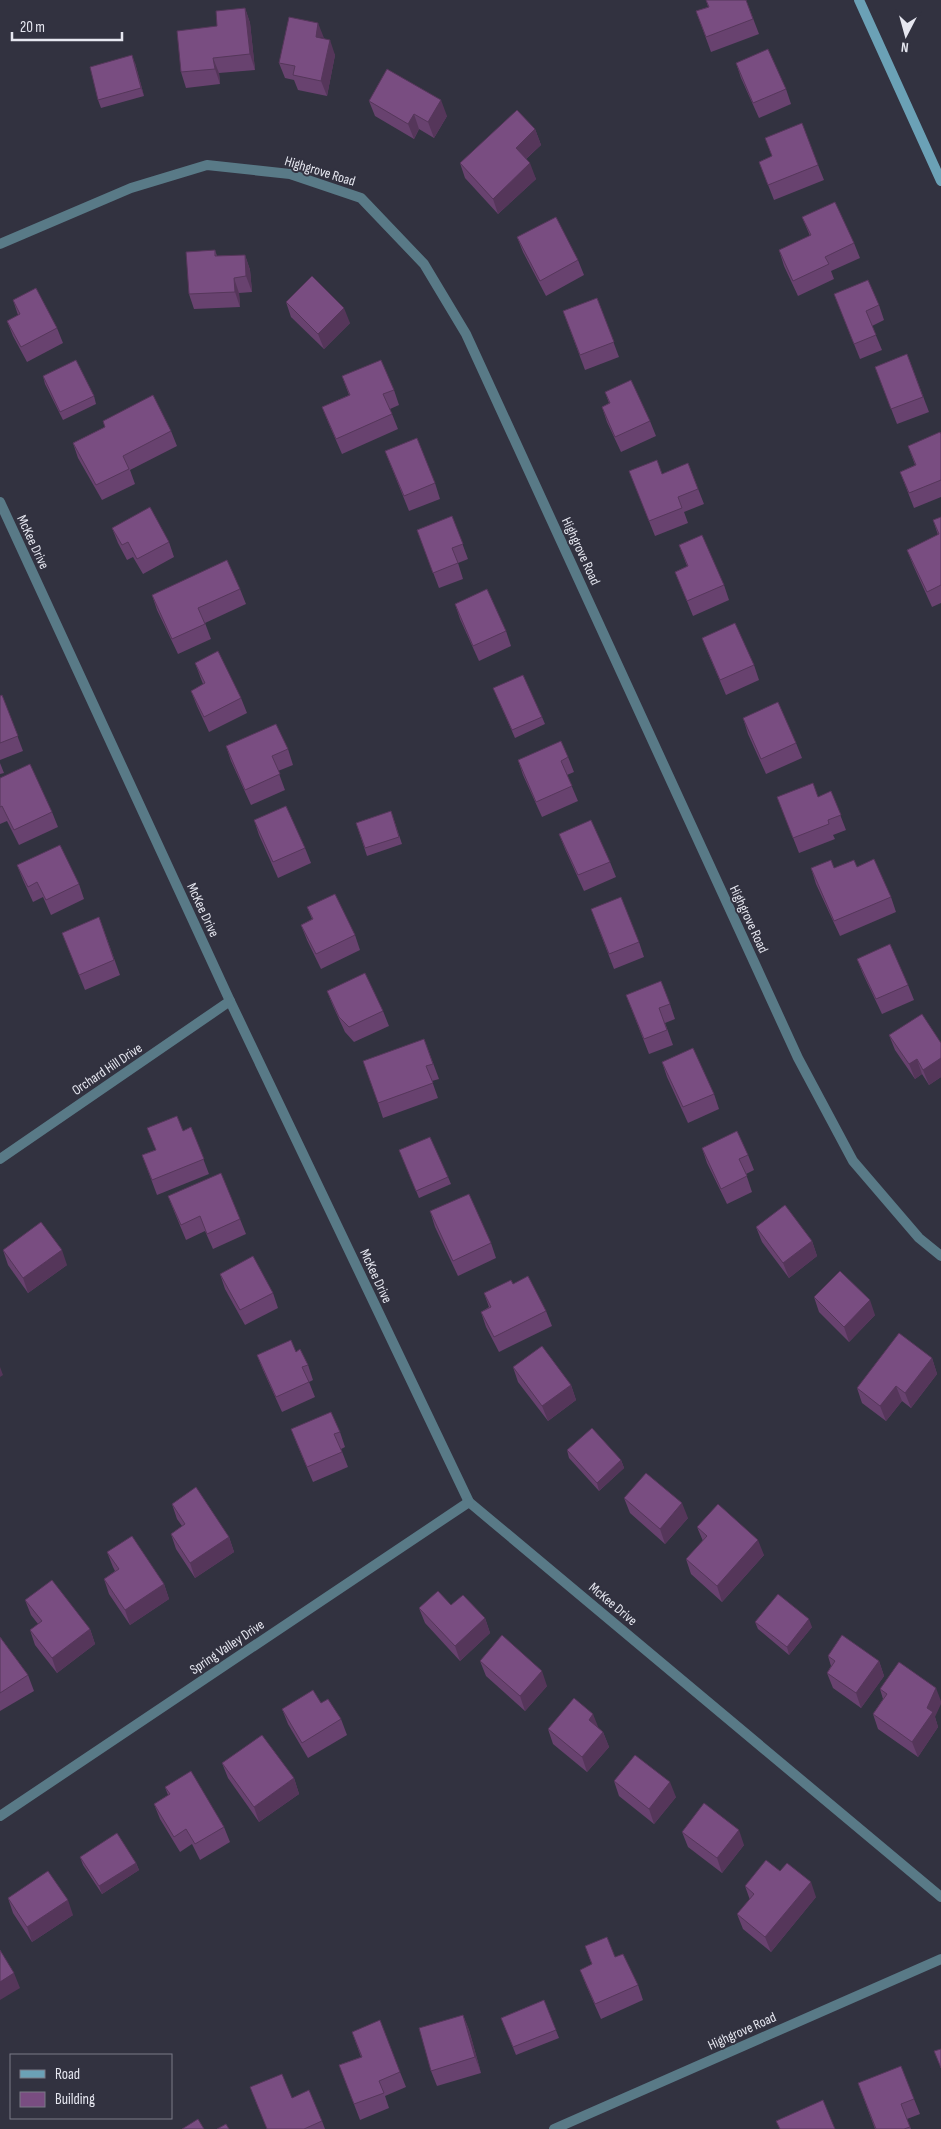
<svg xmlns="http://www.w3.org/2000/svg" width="941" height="2129" font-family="'Sofia Sans Condensed',sans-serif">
	<rect width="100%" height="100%" fill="#323240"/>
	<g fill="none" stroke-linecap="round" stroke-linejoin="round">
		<!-- street -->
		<g stroke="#597a87" stroke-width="10">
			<polyline points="0,244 131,188 207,165 290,174 361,198 424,264 466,334 798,1058 853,1161 919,1238 941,1256"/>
			<polyline points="0,502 230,1001 469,1502 941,1897"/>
			<polyline points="0,1159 230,1001"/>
			<polyline points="0,1816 469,1502"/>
			<polyline points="554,2129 941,1959"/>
		</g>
		<!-- secondary -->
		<polyline stroke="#6ba1b6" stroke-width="10" points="859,0 941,181"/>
	</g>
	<!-- wall -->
	<g fill="#68426f">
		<polygon points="706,0 746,0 759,34 711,52 696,11 708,7"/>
		<polygon points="245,8 250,23 255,70 219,73 220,84 186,88 181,72"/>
		<polygon points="324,38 335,55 327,96 298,90 294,80 285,78 279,63"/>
		<polygon points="135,63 144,96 101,108 98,100"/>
		<polygon points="736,63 786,89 791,104 759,118 741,78"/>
		<polygon points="369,101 447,116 434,138 419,129 414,139 375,116"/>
		<polygon points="535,129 541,145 526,159 536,179 498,214 465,178 460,163"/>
		<polygon points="765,138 818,165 824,180 774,200 759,162 772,156"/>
		<polygon points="802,217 854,243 860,258 831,271 834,279 798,296 784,266 779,250 810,236"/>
		<polygon points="517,237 578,260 584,275 546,296 523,252"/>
		<polygon points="215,250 217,256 245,255 250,270 252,292 239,293 240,307 194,309 189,294"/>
		<polygon points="834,294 879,305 884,320 872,326 882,350 860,359"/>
		<polygon points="597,298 619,357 585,370 563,311"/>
		<polygon points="13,300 57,328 63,343 27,362 13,336 7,321 18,315"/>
		<polygon points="286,302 350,323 324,349 291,317"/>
		<polygon points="907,354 929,412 897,424 875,367"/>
		<polygon points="43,376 94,396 96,404 63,420 45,384"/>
		<polygon points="342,376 394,390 399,405 390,409 398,429 342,454 328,422 322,407 349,395"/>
		<polygon points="605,392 650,421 656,436 621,452 607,422 602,407 609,403"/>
		<polygon points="103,421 171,431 177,446 130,470 135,484 102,500 78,458 73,443 105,427"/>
		<polygon points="941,434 941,497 914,508 900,472 915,465 908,446"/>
		<polygon points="385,451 435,483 440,499 409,511"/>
		<polygon points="688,463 704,504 684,512 688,523 655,536 629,471 662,474"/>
		<polygon points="452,516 468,559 458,563 463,579 439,588 417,530"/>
		<polygon points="941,517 941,603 932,607 913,565 907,550 938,535 933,520"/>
		<polygon points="112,528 169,542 174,557 143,574 133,557 127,560 118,543"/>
		<polygon points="679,545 724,585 729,600 693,616 675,572 687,566"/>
		<polygon points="240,589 246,604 205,623 211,639 178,654 157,610 152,595"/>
		<polygon points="455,604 506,631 511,646 479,661 460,619"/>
		<polygon points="702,638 754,665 759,680 726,695 708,653"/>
		<polygon points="195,663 241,698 247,713 209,732 197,706 191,691 203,684"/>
		<polygon points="493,688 542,717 545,724 515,738"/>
		<polygon points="2,695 23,751 0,760 0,696"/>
		<polygon points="743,718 796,743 802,758 766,774 748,734"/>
		<polygon points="226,746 288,749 293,765 278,771 285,790 251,805 231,761"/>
		<polygon points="568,757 574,772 567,775 578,801 542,817 523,775 518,760"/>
		<polygon points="0,763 4,773 0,774"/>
		<polygon points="0,778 52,812 58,827 19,845 7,821 0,824"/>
		<polygon points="831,791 846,830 833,835 835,839 799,853 777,797 818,797"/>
		<polygon points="391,811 402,844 367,856 356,823"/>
		<polygon points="254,820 305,848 311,863 278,878 259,835"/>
		<polygon points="559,834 610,862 616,877 584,891 565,849"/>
		<polygon points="17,865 79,884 84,899 51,915 43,897 33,902 23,880"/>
		<polygon points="857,867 891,897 896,912 840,936 816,884 811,868 834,868"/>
		<polygon points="307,907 355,935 360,950 321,969 307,940 301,925 312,919"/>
		<polygon points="591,909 639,942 644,957 614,969"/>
		<polygon points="99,917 120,975 85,990 62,933"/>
		<polygon points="857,959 908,985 914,1000 882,1014 863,974"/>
		<polygon points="327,991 383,1011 389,1026 354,1042 345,1032 333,1006"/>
		<polygon points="626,995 670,1004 675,1019 665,1023 673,1045 649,1054"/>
		<polygon points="889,1035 941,1043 941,1077 929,1085 922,1074 915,1079 895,1050"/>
		<polygon points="424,1039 439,1079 432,1081 438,1098 383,1118 378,1103"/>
		<polygon points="662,1062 714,1094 719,1109 688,1123 667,1077"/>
		<polygon points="191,1127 209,1174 157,1195 142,1155 155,1150 183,1131"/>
		<polygon points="702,1148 748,1155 754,1170 746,1174 752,1192 727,1204 707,1163"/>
		<polygon points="399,1150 448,1177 451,1184 419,1198"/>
		<polygon points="168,1196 240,1219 246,1234 213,1249 205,1231 186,1240 174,1211"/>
		<polygon points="430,1211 491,1243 496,1258 458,1276 435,1227"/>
		<polygon points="756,1227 812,1241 817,1256 789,1278 762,1242"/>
		<polygon points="3,1250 67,1265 28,1293 8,1265"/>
		<polygon points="220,1274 273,1293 278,1308 245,1325 225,1289"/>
		<polygon points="513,1284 546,1311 552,1326 499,1352 486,1327 481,1312 489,1307 484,1293"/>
		<polygon points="814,1297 875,1315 849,1342 819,1312"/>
		<polygon points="296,1352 308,1365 313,1380 309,1382 315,1397 282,1412 263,1370 257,1355"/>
		<polygon points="932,1358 937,1374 911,1408 902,1401 886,1421 862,1403 857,1388"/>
		<polygon points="513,1367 571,1385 576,1400 548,1421 518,1382"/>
		<polygon points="291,1429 340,1432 345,1447 341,1449 348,1467 313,1482 297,1444"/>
		<polygon points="567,1450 621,1460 624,1468 599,1491 569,1458"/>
		<polygon points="624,1498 688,1518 665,1544 630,1513"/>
		<polygon points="172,1504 229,1537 234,1552 195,1578 176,1549 171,1534 182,1526 177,1519"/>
		<polygon points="697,1527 764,1555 722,1602 691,1574 686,1559 703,1541"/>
		<polygon points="107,1552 164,1584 169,1599 130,1625 109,1594 104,1579 115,1571 113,1567"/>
		<polygon points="25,1600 90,1629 95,1644 57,1673 35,1645 30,1630 38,1624 31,1615"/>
		<polygon points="451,1605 485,1618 490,1633 460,1661 425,1623 419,1608"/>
		<polygon points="755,1622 812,1627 789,1655 758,1629"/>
		<polygon points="0,1637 28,1675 34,1691 0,1711"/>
		<polygon points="828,1656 879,1661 884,1676 861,1708 833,1688 827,1673 831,1666"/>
		<polygon points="480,1661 547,1686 525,1711 486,1676"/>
		<polygon points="880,1689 935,1717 938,1727 918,1757 878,1729 873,1714 883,1699"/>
		<polygon points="321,1703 341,1719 347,1735 308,1758 288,1724 282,1709"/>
		<polygon points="598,1728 603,1732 609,1747 587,1772 553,1744 548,1729"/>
		<polygon points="222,1763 294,1778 299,1794 259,1822 228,1778"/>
		<polygon points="614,1781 676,1797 654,1824 619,1796"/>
		<polygon points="165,1787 224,1827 230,1842 200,1860 192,1844 180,1852 160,1819 154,1804 168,1795"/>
		<polygon points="682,1832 744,1845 722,1873 688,1847"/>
		<polygon points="80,1857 136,1863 139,1870 102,1894 83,1865"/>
		<polygon points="745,1886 816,1897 771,1952 743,1929 737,1914 750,1900"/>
		<polygon points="8,1898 73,1915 32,1942 13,1913"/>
		<polygon points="585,1946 615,1957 638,1985 643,2000 601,2019 586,1985 580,1970 592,1965"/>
		<polygon points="544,2000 559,2038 516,2055 501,2018"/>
		<polygon points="463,2015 469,2030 481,2073 437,2086 431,2071"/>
		<polygon points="352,2032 400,2072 406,2087 385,2096 389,2108 360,2120 339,2065 361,2057"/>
		<polygon points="858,2083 914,2099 920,2114 907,2119 911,2129 875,2129"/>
		<polygon points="250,2087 292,2098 322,2121 325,2129 267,2129"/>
	</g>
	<!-- shaded-wall -->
	<g fill="#55365a">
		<polygon points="245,8 250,23 255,70 250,54"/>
		<polygon points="318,23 324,38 316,37"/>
		<polygon points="330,40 335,55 327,96 321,81"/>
		<polygon points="132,55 135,63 144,96 141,88"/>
		<polygon points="213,58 219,73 220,84 215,69"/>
		<polygon points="441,100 447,116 434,138 428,122"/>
		<polygon points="414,114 419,129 414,139 408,124"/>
		<polygon points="535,129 541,145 521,163 516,148"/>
		<polygon points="530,163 536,179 498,214 493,199"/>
		<polygon points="245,255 250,270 252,292 246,276"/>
		<polygon points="234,278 239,293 240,307 235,292"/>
		<polygon points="344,308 350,323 324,349 318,334"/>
		<polygon points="941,1058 941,1077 929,1085 923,1070"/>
		<polygon points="917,1059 922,1074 915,1079 909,1064"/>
		<polygon points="812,1241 817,1256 789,1278 783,1263"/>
		<polygon points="62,1250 67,1265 28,1293 23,1278"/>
		<polygon points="870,1300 875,1315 849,1342 844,1327"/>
		<polygon points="932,1358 937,1374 911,1408 905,1393"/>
		<polygon points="0,1367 3,1375 0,1377"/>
		<polygon points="571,1385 576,1400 548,1421 542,1406"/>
		<polygon points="896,1386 902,1401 886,1421 880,1406"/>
		<polygon points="621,1460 624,1468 599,1491 597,1483"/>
		<polygon points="682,1503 688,1518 665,1544 660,1529"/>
		<polygon points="229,1537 234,1552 195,1578 190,1563"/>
		<polygon points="758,1540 764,1555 722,1602 717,1586"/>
		<polygon points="164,1584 169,1599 130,1625 125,1610"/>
		<polygon points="485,1618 490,1633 460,1661 455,1646"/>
		<polygon points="809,1619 812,1627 789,1655 787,1647"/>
		<polygon points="90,1629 95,1644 57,1673 52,1658"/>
		<polygon points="879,1661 884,1676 861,1708 856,1693"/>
		<polygon points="542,1671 547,1686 525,1711 520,1696"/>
		<polygon points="936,1688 941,1701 941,1704 935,1717 938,1727 918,1757 912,1742 927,1708"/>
		<polygon points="593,1714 599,1729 589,1720"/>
		<polygon points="603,1732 609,1747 587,1772 582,1757"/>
		<polygon points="294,1778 299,1794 259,1822 254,1807"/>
		<polygon points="670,1782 676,1797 654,1824 649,1809"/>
		<polygon points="739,1830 744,1845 722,1873 717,1858"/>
		<polygon points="136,1863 139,1870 102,1894 99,1886"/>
		<polygon points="811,1882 816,1897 771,1952 765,1937"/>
		<polygon points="68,1900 73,1915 32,1942 27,1927"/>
		<polygon points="14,1973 20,1988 0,2000 0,1982"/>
		<polygon points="463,2015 469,2030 481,2073 475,2057"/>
	</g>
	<!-- building -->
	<g fill="#794d81" stroke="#55365a">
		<polygon points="706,0 746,0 753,19 706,37 696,11 709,7"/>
		<polygon points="245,8 250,54 213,58 215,69 181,72 177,31 217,26 216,11"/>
		<polygon points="289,17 318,23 316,37 330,40 321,81 293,75 295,66 279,63"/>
		<polygon points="768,49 786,89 753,103 736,63"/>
		<polygon points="132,55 141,88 98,100 90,67"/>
		<polygon points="387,69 441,100 428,122 414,114 408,124 369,101"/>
		<polygon points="517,110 535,129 516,148 530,163 493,199 460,163"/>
		<polygon points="802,123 818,165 768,185 759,162 772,156 765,138"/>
		<polygon points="835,202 854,243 825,257 829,264 793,281 779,250 811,235 802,217"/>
		<polygon points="556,217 578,260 540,281 517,237"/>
		<polygon points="215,250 215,256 245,255 246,276 234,278 235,292 189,294 186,252"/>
		<polygon points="312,276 344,308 318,334 286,302"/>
		<polygon points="868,280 879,305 866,311 876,335 854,344 834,294"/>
		<polygon points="36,288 57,328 21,347 7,321 20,314 13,300"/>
		<polygon points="597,298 614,342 580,355 563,311"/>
		<polygon points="907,354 923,397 891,409 875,367"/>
		<polygon points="76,360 94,396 60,412 43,376"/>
		<polygon points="381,360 394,390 383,394 392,414 336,439 322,407 350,395 342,376"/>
		<polygon points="631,380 650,421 615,437 602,407 610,403 605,392"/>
		<polygon points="153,395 171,431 123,456 129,469 96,485 73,443 105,427 103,421"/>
		<polygon points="940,432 941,434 941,480 909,493 900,472 916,465 908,446"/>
		<polygon points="417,438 435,483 404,496 385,451"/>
		<polygon points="657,460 662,474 688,463 698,489 678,497 682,508 649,521 629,471"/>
		<polygon points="150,507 169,542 137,559 128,542 122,545 112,528"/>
		<polygon points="452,516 463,544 452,548 458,563 433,573 417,530"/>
		<polygon points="941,517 941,585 927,592 907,550 939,534 933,520"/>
		<polygon points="702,535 724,585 687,601 675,572 688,566 679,545"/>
		<polygon points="227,560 240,589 198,608 205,624 172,639 152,595"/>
		<polygon points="487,589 506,631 473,646 455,604"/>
		<polygon points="735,623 754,665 720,680 702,638"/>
		<polygon points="218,651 241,698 204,717 191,691 205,683 195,663"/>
		<polygon points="523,675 542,717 512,730 493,688"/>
		<polygon points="2,695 18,736 0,743 0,696"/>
		<polygon points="778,702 796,743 761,759 743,718"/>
		<polygon points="276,724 288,749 272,756 280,774 245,790 226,746"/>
		<polygon points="561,741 568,757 561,761 572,786 536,802 518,760"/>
		<polygon points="30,764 52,812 14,830 2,806 0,807 0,778"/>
		<polygon points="813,783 818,797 831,791 841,815 828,820 829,824 793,838 777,797"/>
		<polygon points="286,806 305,848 273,862 254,820"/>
		<polygon points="391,811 399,837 365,848 356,823"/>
		<polygon points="591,820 610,862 578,875 559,834"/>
		<polygon points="60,845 79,884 46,900 37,882 28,887 17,865"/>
		<polygon points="874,859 891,897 834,921 811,868 831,860 834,868 854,860 857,867"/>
		<polygon points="335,894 355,935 316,954 301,925 313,919 307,907"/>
		<polygon points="621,897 639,942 609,954 591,909"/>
		<polygon points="99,917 114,960 79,975 62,933"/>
		<polygon points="890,944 908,985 876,999 857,959"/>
		<polygon points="365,973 383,1011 349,1027 339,1017 327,991"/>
		<polygon points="661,981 670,1004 659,1008 667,1030 644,1039 626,995"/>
		<polygon points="922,1014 941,1043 941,1058 923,1070 917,1059 909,1064 889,1035"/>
		<polygon points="424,1039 433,1064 426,1066 433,1083 378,1103 363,1061"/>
		<polygon points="693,1048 714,1094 683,1107 662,1062"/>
		<polygon points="177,1116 183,1131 191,1127 204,1159 152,1180 142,1155 156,1150 147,1128"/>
		<polygon points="737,1131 748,1155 739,1159 747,1176 721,1189 702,1148"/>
		<polygon points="430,1137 448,1177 416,1191 399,1150"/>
		<polygon points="221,1173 240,1219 207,1234 200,1216 181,1225 168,1196"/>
		<polygon points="469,1194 491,1243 453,1261 430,1211"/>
		<polygon points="785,1205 812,1241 783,1263 756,1227"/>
		<polygon points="41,1222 62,1250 23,1278 3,1250"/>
		<polygon points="253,1256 273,1293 240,1310 220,1274"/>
		<polygon points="840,1271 870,1300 844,1327 814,1297"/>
		<polygon points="528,1276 546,1311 494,1337 481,1312 491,1307 484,1293 511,1280 513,1284"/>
		<polygon points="899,1333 932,1358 905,1393 896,1386 880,1406 857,1388"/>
		<polygon points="291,1340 296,1352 300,1349 308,1365 302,1367 309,1382 276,1397 257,1355"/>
		<polygon points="542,1346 571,1385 542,1406 513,1367"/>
		<polygon points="331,1412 340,1432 334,1434 342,1452 307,1467 291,1429"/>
		<polygon points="592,1428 621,1460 597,1483 567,1450"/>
		<polygon points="646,1473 682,1503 660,1529 624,1498"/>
		<polygon points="196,1487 229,1537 190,1563 171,1534 185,1524 172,1504"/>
		<polygon points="718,1504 758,1540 717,1586 686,1559 707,1536 697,1527"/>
		<polygon points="132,1536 164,1584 125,1610 104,1579 119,1569 107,1552"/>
		<polygon points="52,1580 90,1629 52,1658 30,1630 42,1621 25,1600"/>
		<polygon points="438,1591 451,1605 463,1595 485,1618 455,1646 419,1608"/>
		<polygon points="778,1594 809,1619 787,1647 755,1622"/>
		<polygon points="502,1635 542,1671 520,1696 480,1661"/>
		<polygon points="842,1635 879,1661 856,1693 827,1673 835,1661 828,1656"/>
		<polygon points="0,1637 28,1675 0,1693"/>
		<polygon points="899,1662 936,1688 927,1708 933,1712 912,1742 873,1714 887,1694 880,1689"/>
		<polygon points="313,1690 321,1703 328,1699 341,1719 302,1743 282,1709"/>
		<polygon points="574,1698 593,1714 589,1720 603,1732 582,1757 548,1729"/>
		<polygon points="262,1735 294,1778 254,1807 222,1763"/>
		<polygon points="635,1755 670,1782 649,1809 614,1781"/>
		<polygon points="191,1771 224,1827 195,1844 186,1829 174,1837 154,1804 170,1794 165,1787"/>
		<polygon points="704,1803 739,1830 717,1858 682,1832"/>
		<polygon points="117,1833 136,1863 99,1886 80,1857"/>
		<polygon points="766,1860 780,1871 787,1863 811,1882 765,1937 737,1914 754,1894 745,1886"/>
		<polygon points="48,1871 68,1900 27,1927 8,1898"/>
		<polygon points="607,1937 615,1957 623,1954 638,1985 595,2004 580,1970 592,1964 585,1946"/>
		<polygon points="0,1950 14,1973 0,1982"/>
		<polygon points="544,2000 556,2030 513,2047 501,2018"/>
		<polygon points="463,2015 475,2057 431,2071 419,2028"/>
		<polygon points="380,2020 400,2072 379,2081 384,2093 354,2104 339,2065 362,2057 352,2032"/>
		<polygon points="941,2049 941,2068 934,2051"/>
		<polygon points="901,2066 914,2099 901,2104 910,2127 904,2129 876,2129 858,2083"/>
		<polygon points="282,2074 292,2098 309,2090 322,2121 304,2129 267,2129 250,2087"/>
		<polygon points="823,2100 835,2129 780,2129 776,2121"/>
		<polygon points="198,2119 204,2129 182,2129"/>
		<polygon points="226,2124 229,2129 217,2129"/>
	</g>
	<g text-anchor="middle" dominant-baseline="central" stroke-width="4" stroke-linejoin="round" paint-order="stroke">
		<!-- street labels -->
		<g font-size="14" fill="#e6e7f0" stroke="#323240">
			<text transform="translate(320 171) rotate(17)">Highgrove Road</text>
			<text transform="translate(33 542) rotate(65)">McKee Drive</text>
			<text transform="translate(581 551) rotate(65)">Highgrove Road</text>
			<text transform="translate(203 910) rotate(65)">McKee Drive</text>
			<text transform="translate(749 919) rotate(65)">Highgrove Road</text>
			<text transform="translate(107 1069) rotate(-34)">Orchard Hill Drive</text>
			<text transform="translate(376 1276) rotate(65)">McKee Drive</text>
			<text transform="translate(613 1604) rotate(40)">McKee Drive</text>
			<text transform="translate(227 1647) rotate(-34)">Spring Valley Drive</text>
			<text transform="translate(742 2031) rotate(-24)">Highgrove Road</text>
		</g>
	</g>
	<!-- legend -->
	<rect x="10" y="2054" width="162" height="65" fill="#323240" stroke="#7a7a86"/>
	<rect x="20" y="2070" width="25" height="8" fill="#6ba1b6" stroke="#7a7a86"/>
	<text x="55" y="2079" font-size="15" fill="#e6e7f0">Road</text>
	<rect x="20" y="2092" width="25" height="15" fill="#794d81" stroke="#7a7a86"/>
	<text x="55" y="2104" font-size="15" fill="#e6e7f0">Building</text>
	<!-- north arrow -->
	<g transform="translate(906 35) rotate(186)" stroke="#323240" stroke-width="4" paint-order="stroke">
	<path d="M0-4L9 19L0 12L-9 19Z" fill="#e6e7f0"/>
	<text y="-8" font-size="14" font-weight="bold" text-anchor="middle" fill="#e6e7f0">N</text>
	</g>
	<!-- scale -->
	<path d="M12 32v8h110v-8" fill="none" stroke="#e6e7f0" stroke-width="2.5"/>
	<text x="20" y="32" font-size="15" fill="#e6e7f0" stroke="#323240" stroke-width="4" paint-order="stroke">20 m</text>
</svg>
